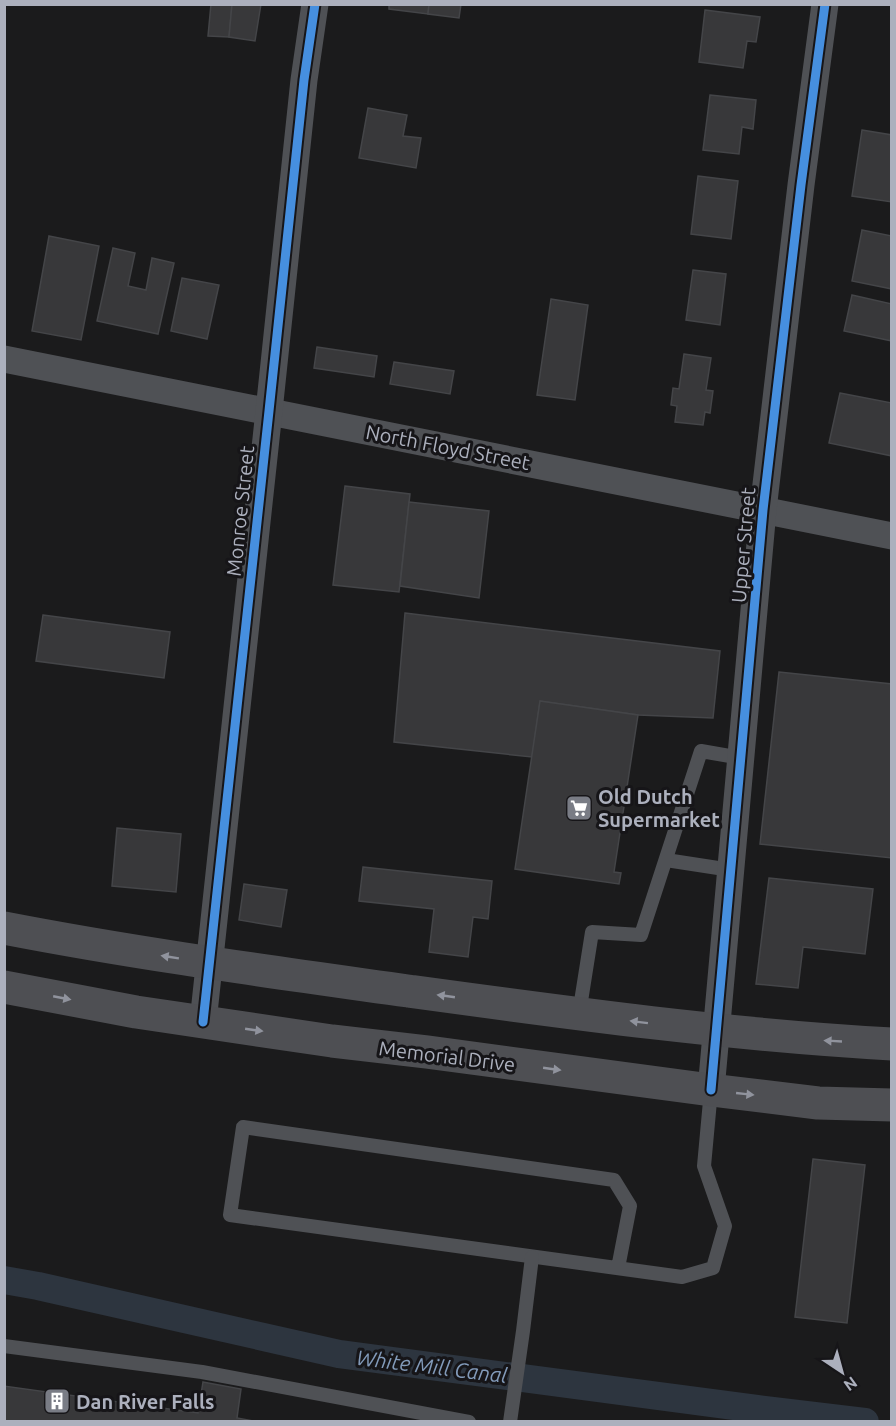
<svg xmlns="http://www.w3.org/2000/svg" width="896" height="1426" font-family="Ubuntu,sans-serif">
	<rect width="100%" height="100%" fill="#1b1b1c"/>
	<g fill="none" stroke-linecap="round" stroke-linejoin="round">
		<!-- canal -->
		<polyline stroke="#2d353f" stroke-width="28" points="4,1280 38,1286 339,1354 757,1409 865,1422"/>
	</g>
	<!-- building -->
	<g fill="#38383a" stroke="#444548" stroke-width="1.5">
		<polygon points="211,4 232,4 229,37 208,36"/>
		<polygon points="232,4 261,4 255,41 229,37"/>
		<polygon points="389,4 429,4 428,14 389,9"/>
		<polygon points="429,4 461,4 459,18 428,14"/>
		<polygon points="705,10 760,17 756,42 747,41 743,68 699,62"/>
		<polygon points="710,95 756,100 753,129 742,127 739,154 703,150"/>
		<polygon points="368,108 407,115 403,136 421,138 416,168 359,158"/>
		<polygon points="862,130 892,135 892,202 852,196"/>
		<polygon points="698,176 738,181 731,239 691,234"/>
		<polygon points="862,230 892,236 892,289 852,281"/>
		<polygon points="49,236 99,246 81,340 32,331"/>
		<polygon points="113,248 135,253 128,286 146,290 152,258 174,263 158,334 97,321"/>
		<polygon points="693,270 726,274 720,325 686,320"/>
		<polygon points="182,278 219,285 207,339 171,331"/>
		<polygon points="852,295 892,304 892,341 844,331"/>
		<polygon points="551,299 588,305 575,400 537,395"/>
		<polygon points="317,347 377,356 374,377 314,368"/>
		<polygon points="684,354 711,358 706,390 713,391 710,413 705,412 703,425 675,422 677,406 671,405 673,388 679,389"/>
		<polygon points="394,362 454,371 450,394 390,384"/>
		<polygon points="840,393 892,403 892,456 829,443"/>
		<polygon points="345,486 410,494 399,592 333,585"/>
		<polygon points="409,502 489,511 479,598 400,586"/>
		<polygon points="405,613 720,651 713,718 638,715 540,701 532,757 394,742"/>
		<polygon points="43,615 170,632 164,678 36,661"/>
		<polygon points="779,672 892,684 892,858 760,844"/>
		<polygon points="540,701 638,715 614,872 621,873 619,884 515,869"/>
		<polygon points="117,828 181,834 176,892 112,886"/>
		<polygon points="363,867 492,881 488,919 473,917 468,957 429,952 434,909 359,901"/>
		<polygon points="769,878 873,889 865,954 803,947 798,988 756,984"/>
		<polygon points="244,884 287,890 281,927 239,920"/>
		<polygon points="813,1159 865,1165 847,1323 795,1317"/>
		<polygon points="203,1382 241,1389 237,1418 259,1422 4,1422 4,1386 198,1413"/>
	</g>
	<g fill="none" stroke-linecap="round" stroke-linejoin="round">
		<!-- lane -->
		<g stroke="#4f5155" stroke-width="14">
			<polyline points="666,860 731,870"/>
			<polyline points="579,1014 592,932 641,935 701,751 741,758"/>
			<polyline points="618,1268 630,1206 614,1180 243,1127 230,1215 682,1277 713,1268 725,1226 704,1166 711,1090"/>
			<polyline points="4,1346 202,1372 469,1422"/>
			<polyline points="510,1422 523,1331 532,1257"/>
		</g>
		<!-- street -->
		<g stroke="#4f5155" stroke-width="27">
			<polyline points="4,359 892,536"/>
			<polyline points="203,1022 269,411 304,80 315,4"/>
			<polyline points="711,1090 763,510 801,185 825,4"/>
		</g>
		<!-- secondary -->
		<g stroke="#4e4f53" stroke-width="33">
			<path d="M 4,928 C 138,954 273,972 408,991 C 569,1013 729,1035 892,1044"/>
			<polyline points="4,987 136,1012 332,1041 427,1052 711,1090 818,1103 892,1105"/>
		</g>
		<defs>
			<g id="cycleway">
				<polyline points="203,1022 269,411 304,80 315,4"/>
				<polyline points="711,1090 763,510 801,185 825,4"/>
			</g>
		</defs>
		<!-- cycleway casing -->
		<use href="#cycleway" stroke="#161518" stroke-width="13"/>
		<!-- cycleway -->
		<use href="#cycleway" stroke="#468fdf" stroke-width="9"/>
	</g>
	<!-- one-way arrows -->
	<defs><path id="oneway-solid" d="M-6-.8H1V-3.2L6.5 0L1 3.2V.8H-6Z" transform="scale(1.5)"/></defs>
	<g fill="#90939d">
		<use href="#oneway-solid" transform="translate(170 957) rotate(-171)"/>
		<use href="#oneway-solid" transform="translate(446 996) rotate(-172)"/>
		<use href="#oneway-solid" transform="translate(62 998) rotate(11)"/>
		<use href="#oneway-solid" transform="translate(639 1022) rotate(-173)"/>
		<use href="#oneway-solid" transform="translate(254 1030) rotate(8)"/>
		<use href="#oneway-solid" transform="translate(833 1041) rotate(-177)"/>
		<use href="#oneway-solid" transform="translate(552 1069) rotate(8)"/>
		<use href="#oneway-solid" transform="translate(745 1094) rotate(6)"/>
	</g>
	<!-- icons -->
	<defs>
		<symbol id="supermarket-square" viewBox="-11 -11 22 22"><rect x="-9" y="-9" width="18" height="18" rx="4" fill="#797c85" stroke="#161518"/><path d="M-6-5.5h2.5l.6 2H6L4.5 2H-2.5L-4.4-4H-6ZM-1.5 3.2a1.3 1.3 0 1 0 .1 0ZM3 3.2a1.3 1.3 0 1 0 .1 0Z" fill="#fff"/></symbol>
		<symbol id="building-square" viewBox="-11 -11 22 22"><rect x="-9" y="-9" width="18" height="18" rx="4" fill="#797c85" stroke="#161518"/><path d="M-4-6H4V6H1V3H-1V6H-4ZM-2.5-4.3h1.7v1.8h-1.7ZM.8-4.3h1.7v1.8H.8ZM-2.5-1h1.7V.8h-1.7ZM.8-1h1.7V.8H.8Z" fill="#fff"/></symbol>
	</defs>
	<g fill-rule="evenodd">
		<use href="#supermarket-square" x="564" y="793" width="30" height="30"/>
		<use href="#building-square" x="42" y="1386" width="30" height="30"/>
	</g>
	<g text-anchor="middle" dominant-baseline="central" stroke-width="6" stroke-linejoin="round" paint-order="stroke">
		<!-- street labels -->
		<g font-size="20" fill="#acb0bd" stroke="#161518">
			<text transform="translate(448 447) rotate(11)">North Floyd Street</text>
			<text transform="translate(240 511) rotate(-84)">Monroe Street</text>
			<text transform="translate(743 545) rotate(-85)">Upper Street</text>
			<text transform="translate(447 1056) rotate(7)">Memorial Drive</text>
		</g>
		<!-- poi labels -->
		<g font-size="20" font-weight="bold" fill="#acb0bd" stroke="#161518" text-anchor="start">
			<text x="598" y="796">Old Dutch<tspan x="598" dy="23">Supermarket</tspan></text>
			<text x="76" y="1401">Dan River Falls</text>
		</g>
		<!-- water labels -->
		<g font-size="21" font-style="italic" fill="#829ab9" stroke="#161518">
			<text transform="translate(432 1366) rotate(7)">White Mill Canal</text>
		</g>
	</g>
	<!-- border -->
	<rect width="896" height="1426" fill="none" stroke="#acb0bd" stroke-width="12"/>
	<!-- north arrow -->
	<g transform="translate(842 1372) rotate(144)" stroke="#161518" stroke-width="4.5" paint-order="stroke">
	<path d="M0-4.5L10 22L0 15L-10 22Z" fill="#acb0bd"/>
	<text y="-9" font-size="16" font-weight="bold" text-anchor="middle" fill="#acb0bd">N</text>
	</g>
</svg>
